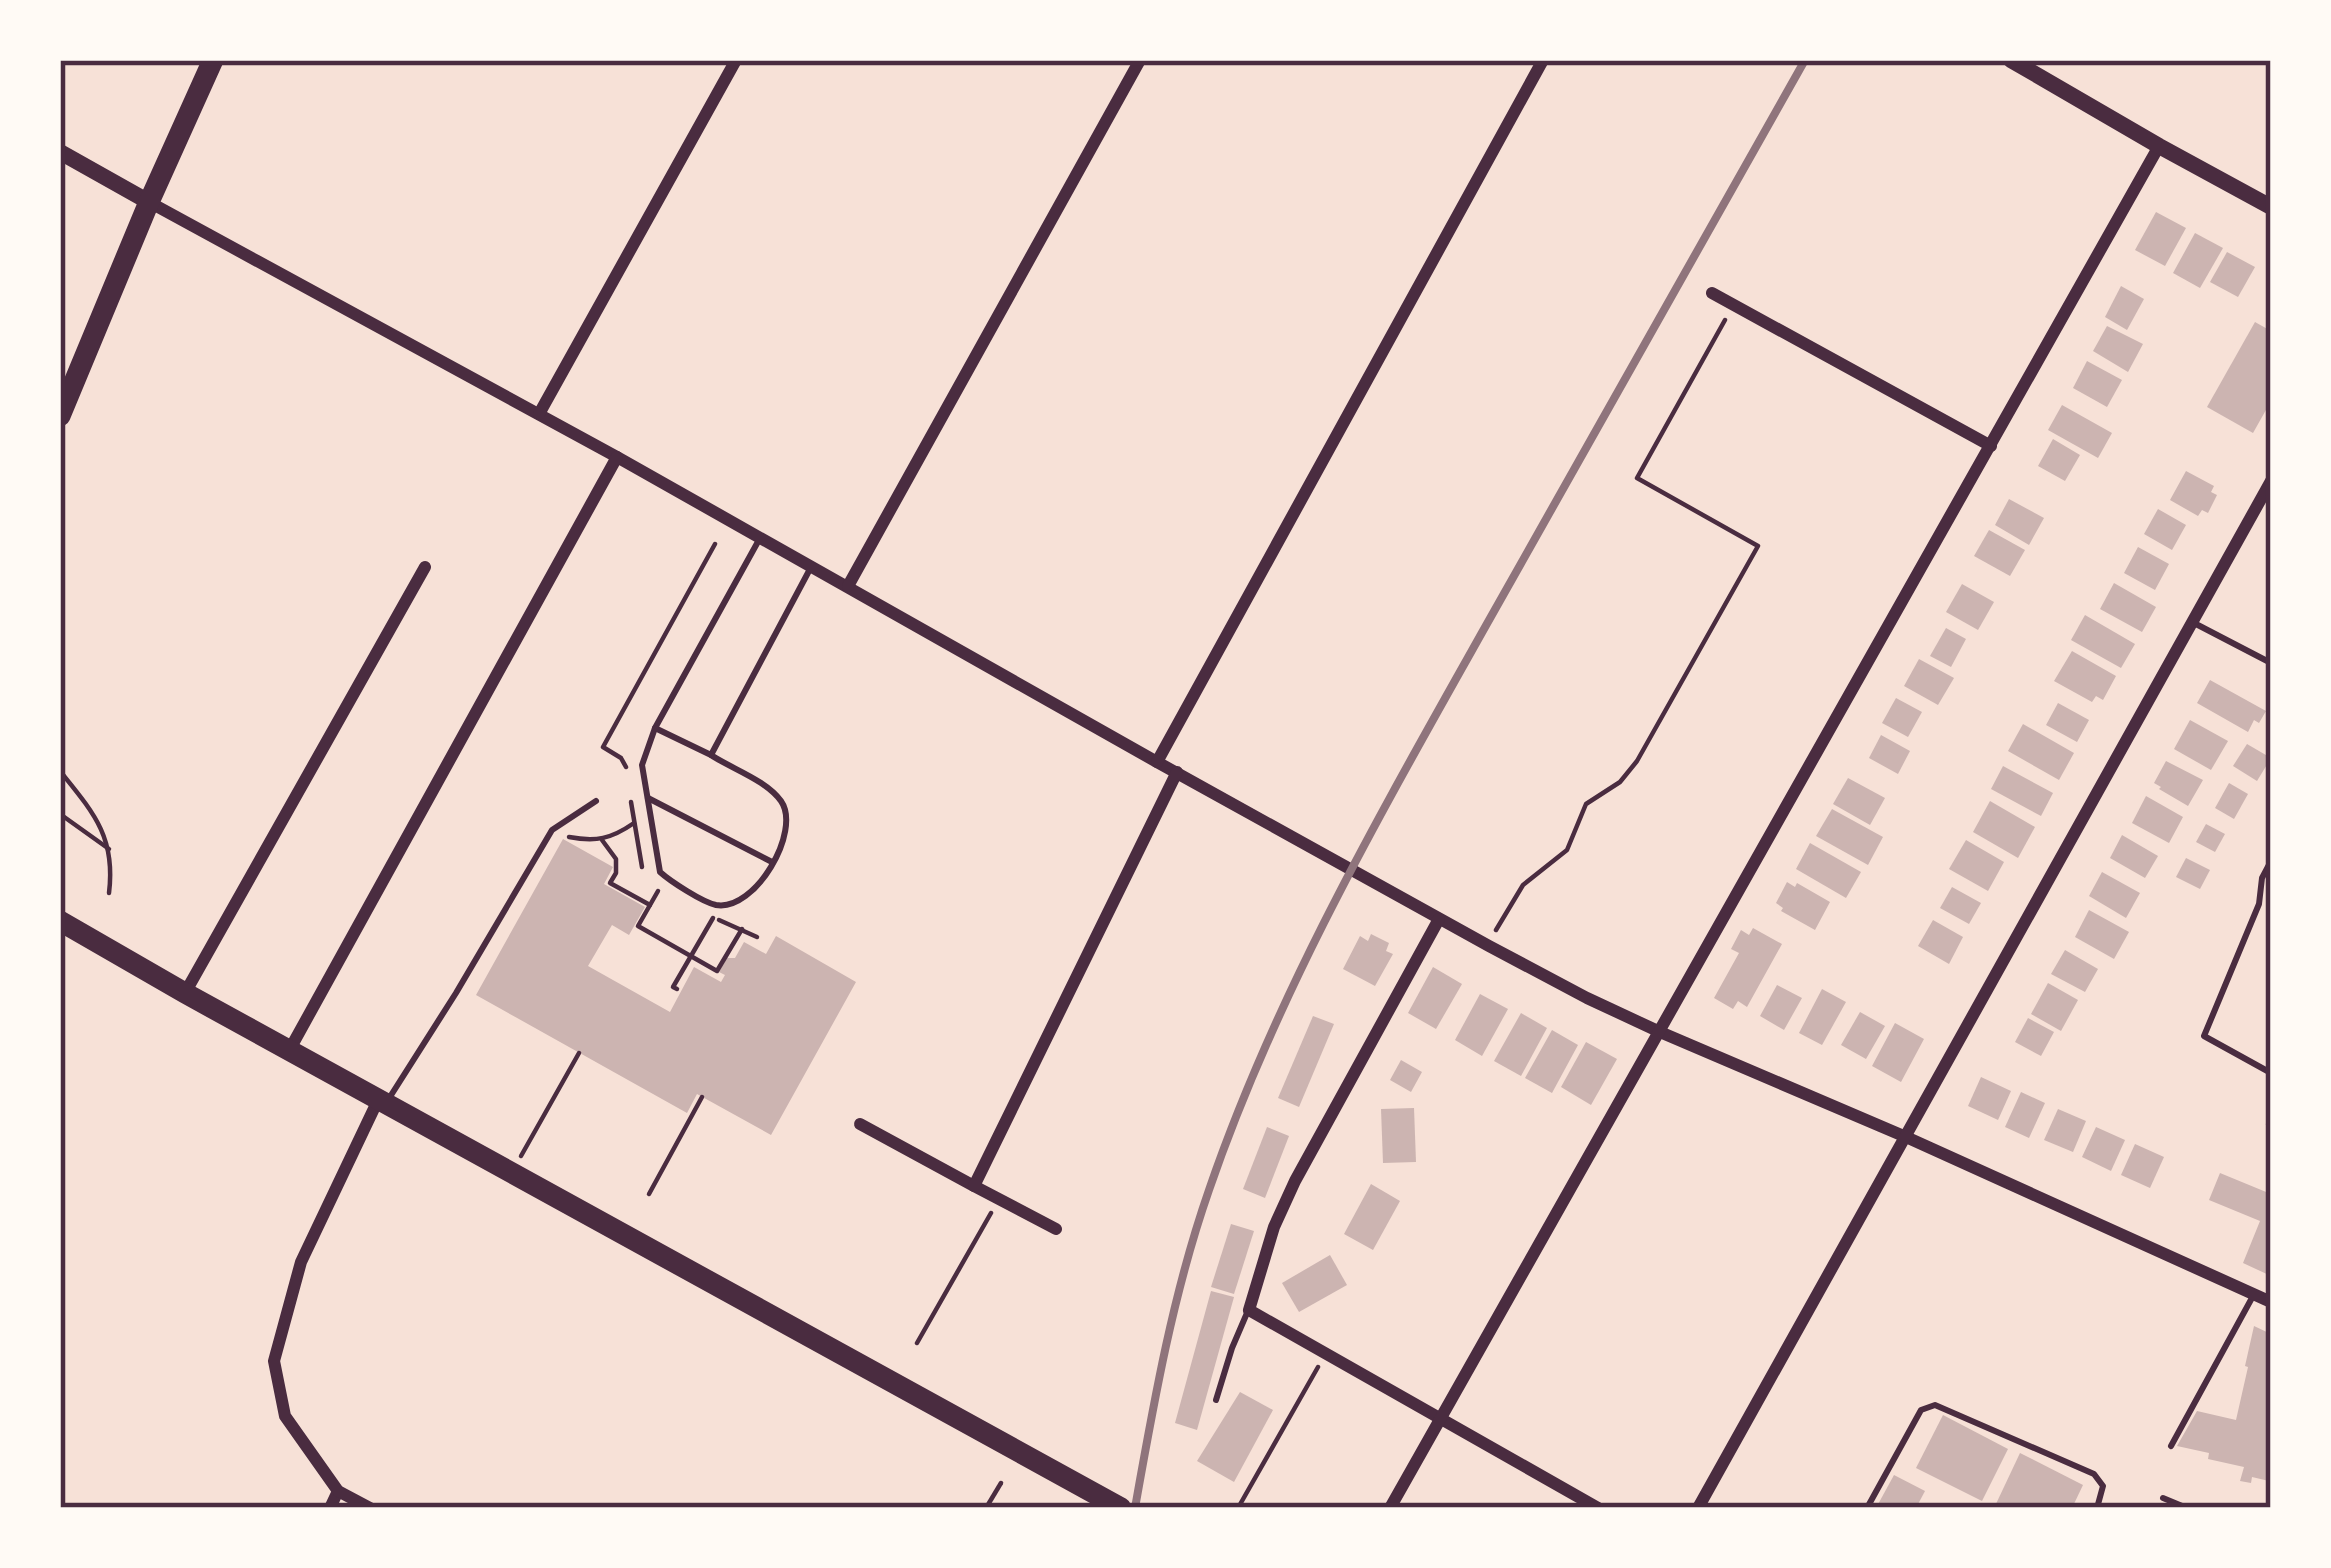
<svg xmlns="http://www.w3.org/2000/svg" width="2331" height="1568" font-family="Literata,serif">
	<rect width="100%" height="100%" fill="#f7e1d7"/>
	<!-- building -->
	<g fill="#ccb4b1">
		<polygon points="2156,212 2186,228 2165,266 2135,250"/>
		<polygon points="2195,233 2223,248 2200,288 2173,273"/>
		<polygon points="2227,252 2255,267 2238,297 2210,282"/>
		<polygon points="2121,286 2144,299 2127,330 2105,317"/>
		<polygon points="2255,322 2271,331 2271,401 2253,433 2207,407"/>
		<polygon points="2107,326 2143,344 2128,372 2093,351"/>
		<polygon points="2087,361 2122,380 2107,407 2073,388"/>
		<polygon points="2062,405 2112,433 2098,458 2048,430"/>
		<polygon points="2053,439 2080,455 2065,481 2038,466"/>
		<polygon points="2186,471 2214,486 2211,492 2217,495 2208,513 2202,510 2198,516 2170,500"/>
		<polygon points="2009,499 2044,518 2029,545 1995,525"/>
		<polygon points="2158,509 2186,525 2172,550 2144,534"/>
		<polygon points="1989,530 2025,550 2010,576 1974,556"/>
		<polygon points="2138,547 2169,564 2155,590 2124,573"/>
		<polygon points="2114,583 2156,607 2142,632 2100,609"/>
		<polygon points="1962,584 1994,602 1978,630 1946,612"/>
		<polygon points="2085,615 2135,644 2121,668 2071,640"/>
		<polygon points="1946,628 1966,639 1951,667 1930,656"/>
		<polygon points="2072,651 2116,676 2103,700 2096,696 2092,702 2054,681"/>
		<polygon points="1919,659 1954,678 1938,705 1904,686"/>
		<polygon points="2210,680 2266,711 2259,723 2254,720 2248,732 2197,703"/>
		<polygon points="1896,698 1922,712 1908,737 1882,723"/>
		<polygon points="2058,703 2089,720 2077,742 2046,725"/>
		<polygon points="2190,720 2228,741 2211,770 2174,749"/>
		<polygon points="2023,724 2074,753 2059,780 2008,751"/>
		<polygon points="1881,735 1910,751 1898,774 1869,758"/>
		<polygon points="2247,744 2271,758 2257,781 2233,766"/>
		<polygon points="2166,761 2203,780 2188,806 2159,789 2161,787 2154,783"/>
		<polygon points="2003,766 2053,793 2041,816 1991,789"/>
		<polygon points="1848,778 1885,798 1870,825 1833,804"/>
		<polygon points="2229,783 2248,794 2234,819 2215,808"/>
		<polygon points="2146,796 2183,817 2169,843 2132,823"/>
		<polygon points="1990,801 2035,827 2018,858 1973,832"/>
		<polygon points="1832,809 1883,837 1868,865 1816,836"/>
		<polygon points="2206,824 2225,834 2215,852 2196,842"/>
		<polygon points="2122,835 2158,856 2145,878 2110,858"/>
		<polygon points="563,839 613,867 604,884 645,907 629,935 612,925 588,966 670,1012 694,967 721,982 725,975 719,972 727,958 735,958 744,942 766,954 776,936 856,982 771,1135 697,1094 687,1113 476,995"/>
		<polygon points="1966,840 2004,862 1988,891 1949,869"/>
		<polygon points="1810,843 1861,872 1846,898 1796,869"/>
		<polygon points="2186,858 2210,870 2200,889 2176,877"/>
		<polygon points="2102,872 2140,893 2126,918 2089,896"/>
		<polygon points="1787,882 1795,887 1797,883 1830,902 1815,930 1781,911 1783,908 1776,903"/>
		<polygon points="1952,887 1981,903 1969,924 1940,908"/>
		<polygon points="2089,910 2129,932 2114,959 2075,937"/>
		<polygon points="1933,920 1963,937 1949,964 1918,946"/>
		<polygon points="1753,928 1782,944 1747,1007 1738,1001 1733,1009 1714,998 1739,953 1731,949 1741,930 1749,935"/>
		<polygon points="1371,934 1389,943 1386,951 1393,954 1375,986 1343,969 1360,936 1368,941"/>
		<polygon points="2065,950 2098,969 2085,992 2051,974"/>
		<polygon points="1433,967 1462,984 1436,1029 1408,1013"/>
		<polygon points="2048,983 2078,1000 2061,1031 2031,1014"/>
		<polygon points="1777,985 1802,998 1784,1030 1760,1016"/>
		<polygon points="1822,989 1846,1002 1822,1045 1799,1033"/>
		<polygon points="1480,994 1508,1009 1482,1056 1455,1040"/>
		<polygon points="1860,1012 1885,1026 1866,1059 1841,1045"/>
		<polygon points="1521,1013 1547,1028 1521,1076 1494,1061"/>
		<polygon points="1313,1016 1334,1024 1299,1107 1278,1098"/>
		<polygon points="2028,1018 2054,1032 2041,1056 2015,1042"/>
		<polygon points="1895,1023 1924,1039 1901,1082 1872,1066"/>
		<polygon points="1552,1030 1578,1045 1552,1093 1525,1078"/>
		<polygon points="1586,1042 1617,1059 1591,1105 1561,1087"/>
		<polygon points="1401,1060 1422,1072 1411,1092 1390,1080"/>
		<polygon points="1981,1077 2011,1091 1998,1120 1968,1106"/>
		<polygon points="2021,1092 2045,1103 2029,1138 2005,1127"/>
		<polygon points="1414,1108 1416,1162 1383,1163 1381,1109"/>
		<polygon points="2058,1109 2086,1121 2073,1152 2044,1140"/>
		<polygon points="1267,1127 1289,1136 1265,1198 1243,1189"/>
		<polygon points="2096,1127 2125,1140 2111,1171 2082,1157"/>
		<polygon points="2135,1144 2164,1157 2150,1188 2121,1175"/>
		<polygon points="2220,1173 2271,1194 2271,1276 2243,1263 2260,1221 2209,1200"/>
		<polygon points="1371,1184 1400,1201 1373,1250 1344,1234"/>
		<polygon points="1231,1224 1254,1231 1234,1294 1211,1287"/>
		<polygon points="1330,1255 1347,1285 1299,1312 1282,1283"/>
		<polygon points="1211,1291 1234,1297 1197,1430 1175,1423"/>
		<polygon points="2254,1326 2271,1334 2271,1474 2269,1481 2252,1477 2251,1483 2240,1481 2244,1467 2208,1459 2209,1453 2177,1446 2197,1411 2236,1420 2248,1367 2245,1366"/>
		<polygon points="1240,1392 1273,1410 1234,1482 1197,1461"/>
		<polygon points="1943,1415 2008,1449 1982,1501 1916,1468"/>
		<polygon points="2020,1453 2083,1485 2072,1508 1995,1506"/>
		<polygon points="1894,1475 1925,1491 1916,1508 1876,1508"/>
	</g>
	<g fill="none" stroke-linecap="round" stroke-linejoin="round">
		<!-- path -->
		<g stroke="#4a2c40" stroke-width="4.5">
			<polyline points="626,767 621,758 603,747 715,544"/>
			<path d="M 60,771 C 93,812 116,837 109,893"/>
			<polyline points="631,802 642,867"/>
			<polyline points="60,814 109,849"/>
			<path d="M 569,837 C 596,842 611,839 634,823"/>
			<polyline points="602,840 616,859 616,873 610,883 650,905"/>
			<polyline points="658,891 638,926 717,971 742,929"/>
			<polyline points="719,920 757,937"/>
			<polyline points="1496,930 1523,885 1567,850 1586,804 1620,782 1637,761 1758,546 1637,478 1725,320"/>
			<polyline points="677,989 673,987 713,918"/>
			<polyline points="521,1156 579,1053"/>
			<polyline points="649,1194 702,1097"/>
			<polyline points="917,1343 991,1213"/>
			<polyline points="986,1508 1001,1483"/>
			<polyline points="1238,1508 1318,1367"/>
		</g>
		<!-- service -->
		<g stroke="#4a2c40" stroke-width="6">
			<path d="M 760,538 L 655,728 L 642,765 L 660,872 C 670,881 702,902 716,905 C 755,912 802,831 781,801 C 766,780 732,769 711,755 L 810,569"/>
			<polyline points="2194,623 2271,663"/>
			<polyline points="655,728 711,755"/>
			<polyline points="648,798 772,862"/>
			<polyline points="2271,861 2262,878 2259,904 2204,1036 2271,1073"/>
			<polyline points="388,1100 456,993 552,830 596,801"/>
			<polyline points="2269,1124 2271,1125"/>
			<polyline points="1216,1400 1232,1348 1247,1313"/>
			<polyline points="2171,1446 2253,1296"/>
			<polyline points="2163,1498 2187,1508"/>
			<polyline points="1867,1508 1921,1410 1935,1405 2094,1474 2103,1486 2097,1508"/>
		</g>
		<!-- minor -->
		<g stroke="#4a2c40" stroke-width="12">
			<polyline points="149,202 617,457 1157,762 1489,946 1587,998 1660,1032 1906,1137 2271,1302"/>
			<polyline points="1712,293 1991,446"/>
			<polyline points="539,414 736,60"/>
			<polyline points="848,586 1140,60"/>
			<polyline points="1157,762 1543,60"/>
			<polyline points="1439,919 1295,1181 1274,1227 1249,1310 1598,1508"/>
			<polyline points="185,993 425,567"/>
			<polyline points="290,1049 617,457"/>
			<polyline points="860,1124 974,1186"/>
			<polyline points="1056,1229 974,1186 1177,772"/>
			<polyline points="330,1508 338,1491"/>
			<polyline points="370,1508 338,1491 285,1416 274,1361 301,1262 379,1098"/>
			<polyline points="1390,1508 2159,146"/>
			<polyline points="1698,1508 2271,481"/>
		</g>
		<!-- tertiary -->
		<g stroke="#4a2c40" stroke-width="16">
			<polyline points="2011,60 2159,146 2271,207"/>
			<polyline points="60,152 149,202"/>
		</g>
		<!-- primary -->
		<g stroke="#4a2c40" stroke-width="21">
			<polyline points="60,416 149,202 213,60"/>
			<polyline points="60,921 185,993 1121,1508"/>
		</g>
		<!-- rail -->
		<path stroke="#8f747c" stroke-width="8" d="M 1135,1508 C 1154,1401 1173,1293 1209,1190 C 1277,992 1382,811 1484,629 C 1591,439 1698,250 1805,60"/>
	</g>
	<!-- border -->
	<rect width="2331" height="1568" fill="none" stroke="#fffaf5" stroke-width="126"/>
	<rect x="63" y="63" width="2205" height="1442" fill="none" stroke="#4a2c40" stroke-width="4.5"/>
</svg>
